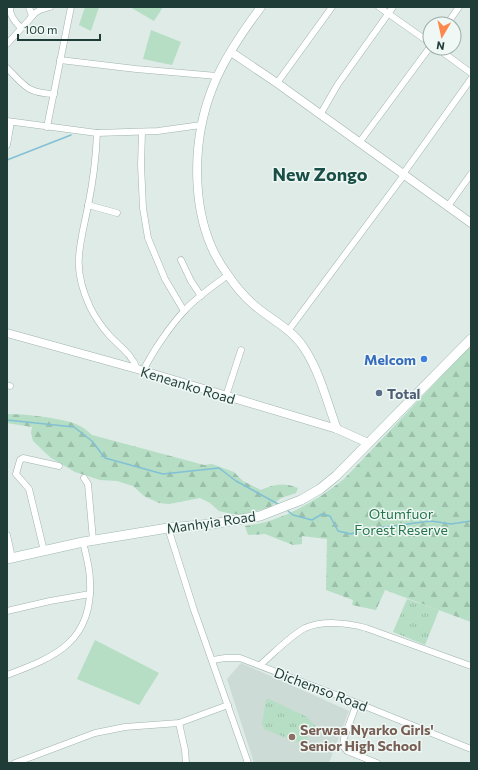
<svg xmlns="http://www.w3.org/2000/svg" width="478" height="770" font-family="Commissioner,sans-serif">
	<defs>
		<pattern id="grass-tufts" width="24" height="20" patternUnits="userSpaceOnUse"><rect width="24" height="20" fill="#b5dec4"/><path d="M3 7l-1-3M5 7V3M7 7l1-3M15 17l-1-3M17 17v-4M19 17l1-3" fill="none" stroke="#9bbfa9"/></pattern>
		<pattern id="forest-firs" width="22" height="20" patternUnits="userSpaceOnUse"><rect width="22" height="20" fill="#b5dec4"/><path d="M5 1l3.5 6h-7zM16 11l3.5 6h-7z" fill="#9bbfa9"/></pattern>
	</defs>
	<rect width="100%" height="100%" fill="#deebe7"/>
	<!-- built -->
	<polygon fill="#cddbd6" points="241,663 280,680 349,711 329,763 254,763 227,679"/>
	<!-- grass -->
	<g fill="url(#grass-tufts)">
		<polygon points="407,599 439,610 425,645 393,632"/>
		<polygon points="266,699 269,699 307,717 315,726 311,735 308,734 306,738 310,740 302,744 264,729 262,724"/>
	</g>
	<!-- forest -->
	<g fill="url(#forest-firs)">
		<path d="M 471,345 L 471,622 L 385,590 L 376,610 L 352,605 L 353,600 L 326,590 L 327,539 L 302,536 L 302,544 L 293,545 L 265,534 L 248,535 L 245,526 C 255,524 266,523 275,519 C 300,510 323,496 344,479 Z"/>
		<path d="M 7,414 C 26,414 51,417 70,422 C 78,424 86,429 92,435 L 204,465 L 212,464 L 234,472 L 243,481 L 261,490 C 274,484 284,482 298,488 L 296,493 L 281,498 L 269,508 L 243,514 L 232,514 L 219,511 L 210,503 L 200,498 L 169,504 L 159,503 L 144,496 L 133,486 L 117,481 L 100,480 L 75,472 L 51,458 L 33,441 L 31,433 L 32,427 L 7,423 Z"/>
	</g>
	<!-- garden -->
	<g fill="#b5dec4">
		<polygon points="85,7 99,7 91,31 79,25"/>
		<polygon points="130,7 163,7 154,21"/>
		<polygon points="151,30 181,42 172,65 143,59"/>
		<polygon points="95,640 159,673 139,705 77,679"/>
	</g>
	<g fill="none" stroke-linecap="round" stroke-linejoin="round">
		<!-- stream -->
		<g stroke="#82c0d5" stroke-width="1.5">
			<polyline points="7,160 71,135"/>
			<polyline points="7,420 74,427 92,441 105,458 163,474 219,468 236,481 278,504"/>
			<polyline points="288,511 293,515 312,520 322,514 330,516 338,531 351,534 361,530 431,521 451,524 471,521"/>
		</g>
		<defs>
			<g id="minor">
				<path d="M 10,7 C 9,14 16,23 21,28"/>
				<polyline points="29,7 32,16"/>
				<polyline points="379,7 430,43"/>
				<polyline points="447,24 459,7"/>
				<polyline points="7,44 29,20 35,13 40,10 50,7"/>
				<polyline points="437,48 471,73"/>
				<polyline points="60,60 136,69 217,76"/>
				<path d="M 7,68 C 25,86 27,93 54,94"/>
				<polyline points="277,83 332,7"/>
				<polyline points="320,115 338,84 393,7"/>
				<polyline points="7,121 97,133 158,131 201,125"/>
				<polyline points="47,127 71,7"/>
				<polyline points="142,132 141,165 143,208 148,238 165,279 184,311"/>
				<path d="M 97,133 C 96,158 93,182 88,206 C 80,247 71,266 90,307 C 95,317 101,326 109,335 C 119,346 132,354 137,369"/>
				<polyline points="359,143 430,47"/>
				<polyline points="7,145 11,122"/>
				<polyline points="403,174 471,79"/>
				<polyline points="88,205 117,213"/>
				<polyline points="448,206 471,174"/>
				<polyline points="181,260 191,281 201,296"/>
				<polyline points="288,331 404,175"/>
				<path d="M 143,371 C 153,351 170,326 185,310 C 197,297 213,286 228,275"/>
				<polyline points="7,385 10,386"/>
				<polyline points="226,396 241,350"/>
				<polyline points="84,478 88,484 93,540"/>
				<polyline points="168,528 194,610 248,763"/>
				<polyline points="7,535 12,558"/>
				<polyline points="44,551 29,489 16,474 20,460 23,458 59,466"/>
				<polyline points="7,611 50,601 90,594"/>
				<polyline points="213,660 225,658 240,658 357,703 471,749"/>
				<path d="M 260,665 C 273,654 290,636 305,628 C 323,620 348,623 366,628 L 471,666"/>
				<path d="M 7,675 C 56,657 93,641 90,581 C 90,568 86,555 83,542"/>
				<polyline points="357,703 344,738 343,746 347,751 377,763"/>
				<polyline points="179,723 185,750 186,763"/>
				<polyline points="15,763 95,733 125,727 179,723 228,705"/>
			</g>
			<g id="tertiary">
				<path d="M 261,7 C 243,31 225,57 214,84 C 190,142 189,224 228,275 C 235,286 244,296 254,305 C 270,319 292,329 304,348 C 320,372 327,402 337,429"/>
				<polyline points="231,52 277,83 471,223"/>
				<polyline points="7,333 137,369 337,429 368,443"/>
			</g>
			<polyline id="secondary" points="7,559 83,542 168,528 212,524 260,516 301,500 320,489 336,476 471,339"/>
		</defs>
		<!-- minor casing -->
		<use href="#minor" stroke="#a1b3af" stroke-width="7"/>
		<!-- tertiary casing -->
		<use href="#tertiary" stroke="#a1b3af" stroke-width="9"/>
		<!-- secondary casing -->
		<use href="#secondary" stroke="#9db8b0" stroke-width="10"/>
		<!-- minor -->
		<use href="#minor" stroke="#fff" stroke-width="6"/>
		<!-- tertiary -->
		<use href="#tertiary" stroke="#fff" stroke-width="8"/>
		<!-- secondary -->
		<use href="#secondary" stroke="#fff" stroke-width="9"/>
	</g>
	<!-- markers -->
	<circle fill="#3f7fe0" stroke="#eff8f4" stroke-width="1.5" cx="424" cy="359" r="4"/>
	<circle fill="#5c6f8a" stroke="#eff8f4" stroke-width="1.5" cx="379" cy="393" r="4"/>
	<circle fill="#8d6e63" stroke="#eff8f4" stroke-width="1.5" cx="292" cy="737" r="4"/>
	<g text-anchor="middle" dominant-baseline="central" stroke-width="3" stroke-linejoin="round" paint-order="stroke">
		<!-- shop labels -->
		<g font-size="14" font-weight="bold" fill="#366cbe" stroke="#eff8f4" text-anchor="end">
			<text x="416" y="359">Melcom</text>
		</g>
		<!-- street labels -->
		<g font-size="14" fill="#1f3c37" stroke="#eff8f4">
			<text transform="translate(188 385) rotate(17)">Keneanko Road</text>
			<text transform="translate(211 522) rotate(-8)">Manhyia Road</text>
			<text transform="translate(321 689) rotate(21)">Dichemso Road</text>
		</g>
		<!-- service labels -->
		<g font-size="14" font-weight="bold" fill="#4e5e75" stroke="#eff8f4" text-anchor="start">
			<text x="387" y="393">Total</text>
		</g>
		<!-- park labels -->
		<g font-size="14" fill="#26764d" stroke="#eff8f4">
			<text x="401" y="513">Otumfuor<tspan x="401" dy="16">Forest Reserve</tspan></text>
		</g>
		<!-- education labels -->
		<g font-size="14" font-weight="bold" fill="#785e54" stroke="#eff8f4" text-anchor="start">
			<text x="300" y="729">Serwaa Nyarko Girls'<tspan x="300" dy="16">Senior High School</tspan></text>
		</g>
		<!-- district labels -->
		<g font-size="18" font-weight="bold" fill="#194f47" stroke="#eff8f4">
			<text x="320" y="174">New Zongo</text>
		</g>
	</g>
	<!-- border -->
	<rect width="478" height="770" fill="none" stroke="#1f3c37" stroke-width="16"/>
	<!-- north arrow -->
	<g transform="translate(442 36) rotate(189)"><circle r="19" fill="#eff8f4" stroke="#9cada8"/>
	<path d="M0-3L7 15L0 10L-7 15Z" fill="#fc884c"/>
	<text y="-6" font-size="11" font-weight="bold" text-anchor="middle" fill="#1f3c37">N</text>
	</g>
	<!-- scale -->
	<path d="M18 34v6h82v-6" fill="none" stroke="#1f3c37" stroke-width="2"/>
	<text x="24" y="34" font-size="12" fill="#1f3c37" stroke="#eff8f4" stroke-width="3" paint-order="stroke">100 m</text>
</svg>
